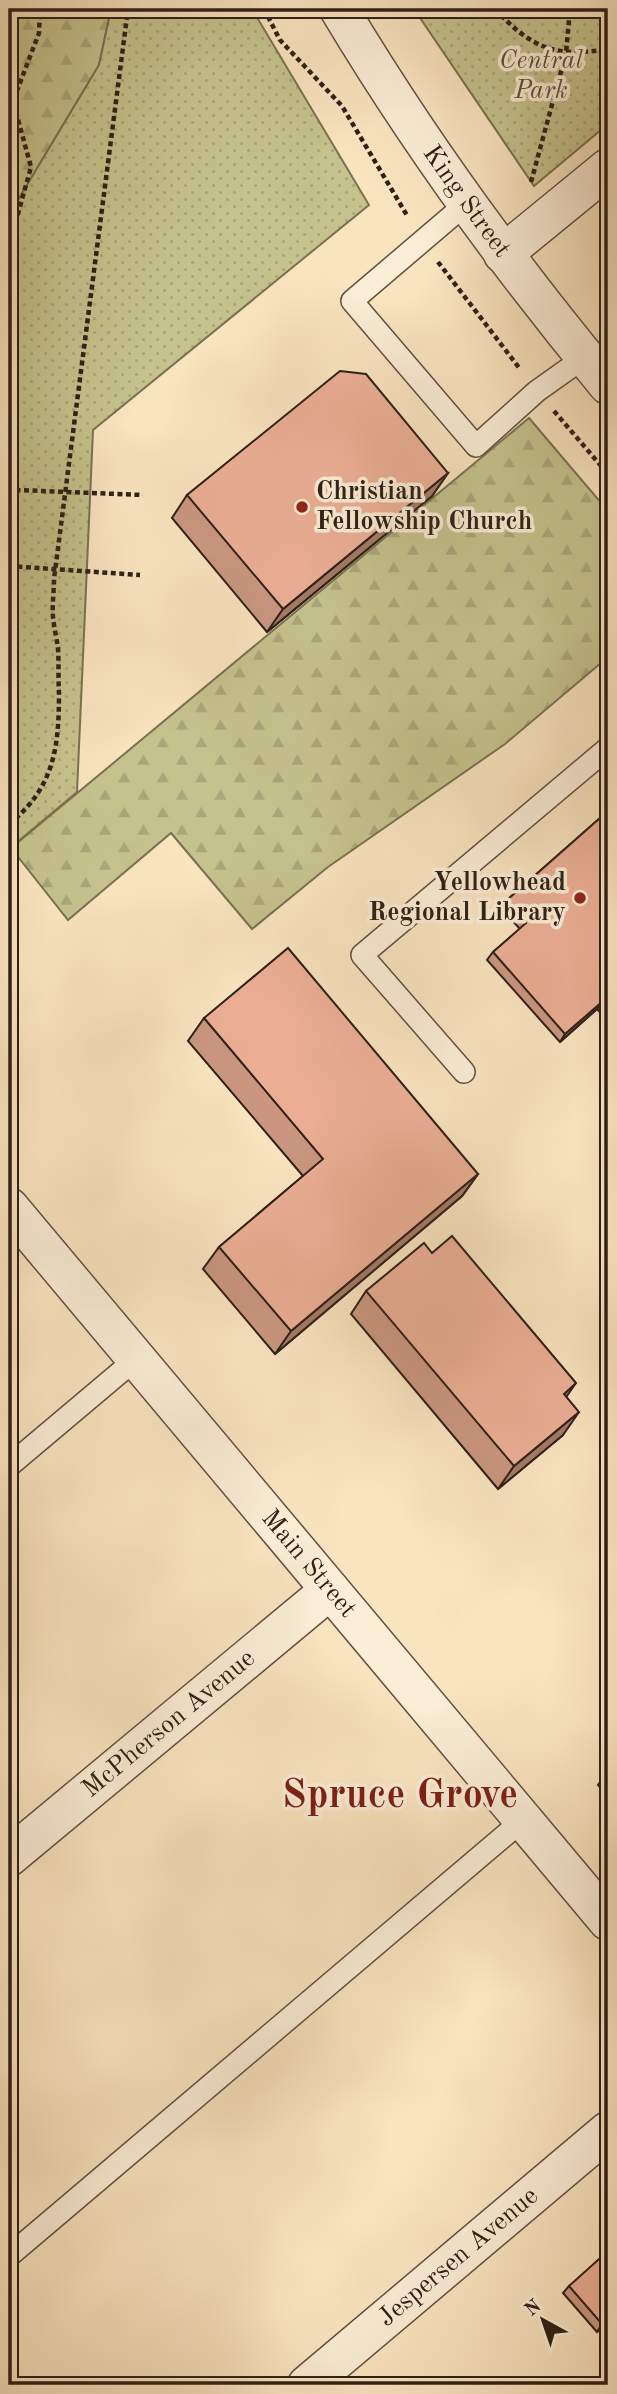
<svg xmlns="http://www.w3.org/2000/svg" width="617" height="2394" font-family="'Old Standard TT',serif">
	<defs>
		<pattern id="forest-firs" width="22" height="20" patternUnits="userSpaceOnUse" patternTransform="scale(1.75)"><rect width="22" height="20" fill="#c5c28d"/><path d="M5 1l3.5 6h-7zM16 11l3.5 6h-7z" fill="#aaa679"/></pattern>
		<pattern id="park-dots" width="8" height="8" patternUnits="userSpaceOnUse" patternTransform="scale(1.75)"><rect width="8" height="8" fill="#c5c28d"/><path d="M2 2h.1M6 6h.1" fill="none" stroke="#aaa679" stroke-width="1.8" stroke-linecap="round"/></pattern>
	</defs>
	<rect width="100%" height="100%" fill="#f9e4c0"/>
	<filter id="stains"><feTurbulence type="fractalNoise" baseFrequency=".00286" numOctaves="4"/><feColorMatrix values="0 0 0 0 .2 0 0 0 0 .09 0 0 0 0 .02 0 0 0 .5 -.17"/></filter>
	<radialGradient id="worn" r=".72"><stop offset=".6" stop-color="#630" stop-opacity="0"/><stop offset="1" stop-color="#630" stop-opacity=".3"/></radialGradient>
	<!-- forest -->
	<g fill="url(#forest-firs)" stroke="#7a7152" stroke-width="2">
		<polygon points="9,9 111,9 99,65 9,215"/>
		<polygon points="529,418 608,511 608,657 505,744 328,867 252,929 171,833 68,920 11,848"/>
	</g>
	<!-- park -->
	<g fill="url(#park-dots)" stroke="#7a7152" stroke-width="2">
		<polygon points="111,9 252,9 369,205 93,430 77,792 9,849 9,215 99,65"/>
		<polygon points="414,9 608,9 608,124 534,186"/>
	</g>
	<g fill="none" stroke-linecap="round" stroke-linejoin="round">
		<defs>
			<g id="service">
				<polyline points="467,203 352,301 476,446 537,391 585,357"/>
				<polyline points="464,1072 362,955 608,748"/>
				<polyline points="9,1466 136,1359"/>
				<polyline points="9,2256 523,1820"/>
			</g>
			<g id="minor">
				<polyline points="503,254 608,168"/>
				<path id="s1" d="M 9,1207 L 608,1921"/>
				<path id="s2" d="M 9,1857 L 330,1590"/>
				<path id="s3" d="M 307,2385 L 608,2131"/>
			</g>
			<g id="tertiary">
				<path id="s4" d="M 339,9 C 418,141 509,266 608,385"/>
			</g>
		</defs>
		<!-- service casing -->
		<use href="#service" stroke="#615140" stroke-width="24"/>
		<!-- minor casing -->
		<use href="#minor" stroke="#615140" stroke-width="41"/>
		<!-- tertiary casing -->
		<use href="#tertiary" stroke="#615140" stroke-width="41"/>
		<!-- path -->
		<g stroke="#2e2016" stroke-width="4.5" stroke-dasharray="5 3.5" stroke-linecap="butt">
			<polyline points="264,9 280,40 342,106 408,217"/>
			<path d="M 495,9 C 531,48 556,58 608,49"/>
			<polyline points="531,182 566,53 570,9"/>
			<polyline points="9,229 16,221 31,167 16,112 15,96 39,33 40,9"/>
			<polyline points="438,262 520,369"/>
			<polyline points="554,411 608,474"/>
			<polyline points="9,496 17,490 143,495"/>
			<polyline points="9,566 140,575"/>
			<path d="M 9,824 C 54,788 59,748 59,693 C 58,679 59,664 58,649 C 57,639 54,628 53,617 C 52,605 54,591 54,579 L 128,9"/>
		</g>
		<!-- service -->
		<use href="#service" stroke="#fbedd6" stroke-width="21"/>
		<!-- minor -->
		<use href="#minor" stroke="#fbedd6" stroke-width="38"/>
		<!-- tertiary -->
		<use href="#tertiary" stroke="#fbedd6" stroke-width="38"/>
	</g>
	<!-- wall -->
	<g fill="#ca9680" stroke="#2e2016" stroke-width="2">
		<polygon points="448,473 432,496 267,632 172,518 187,495"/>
		<polygon points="608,811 608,1021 597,1009 560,1042 487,960 493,952 520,929 501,908 507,900"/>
		<polygon points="204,1018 478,1174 462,1196 275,1354 203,1269 219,1247 303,1176 188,1041"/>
		<polygon points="432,1253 566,1397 563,1435 498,1489 351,1314 366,1291"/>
		<polygon points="608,1771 608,1797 598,1785"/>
		<polygon points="569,2286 608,2322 597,2332 563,2293"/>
	</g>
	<!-- shaded-wall -->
	<g fill="#a47a68" stroke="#2e2016" stroke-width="2">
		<polygon points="448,473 432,496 267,632 283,609"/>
		<polygon points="603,1001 597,1009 560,1042 565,1034"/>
		<polygon points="478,1174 462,1196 275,1354 291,1331"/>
		<polygon points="576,1383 560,1406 564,1394"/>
		<polygon points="579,1412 563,1435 498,1489 514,1466"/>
		<polygon points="608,2319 608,2322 597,2332 602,2324"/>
	</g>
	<!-- building -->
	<g fill="#ebae95" stroke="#2e2016" stroke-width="2">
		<polygon points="340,371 366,374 448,473 283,609 187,495"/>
		<polygon points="608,811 608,1008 603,1001 565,1034 493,952 526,923 507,900"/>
		<polygon points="288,948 478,1174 291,1331 219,1247 323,1159 204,1018"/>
		<polygon points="452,1236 576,1383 564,1394 579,1412 514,1466 366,1291 424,1243 432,1253"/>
		<polygon points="608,2251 608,2319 602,2324 569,2286"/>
	</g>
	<!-- markers -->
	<g fill="#8f2418" stroke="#fbedd6" stroke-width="2.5">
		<circle cx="302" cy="507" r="7"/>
		<circle cx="580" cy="898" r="7"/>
	</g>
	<g text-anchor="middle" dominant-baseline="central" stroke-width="7" stroke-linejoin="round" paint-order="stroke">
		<!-- park labels -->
		<g font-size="26" font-style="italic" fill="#5b513a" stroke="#fbedd6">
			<text x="541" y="61">Central<tspan x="541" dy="30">Park</tspan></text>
		</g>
		<!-- street labels -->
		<g font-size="26" fill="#2e2016" stroke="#fbedd6">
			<text stroke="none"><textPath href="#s4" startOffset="231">King Street</textPath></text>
			<text stroke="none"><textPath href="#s1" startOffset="466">Main Street</textPath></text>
			<text stroke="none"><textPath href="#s2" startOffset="208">McPherson Avenue</textPath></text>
			<text stroke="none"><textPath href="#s3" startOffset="198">Jespersen Avenue</textPath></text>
		</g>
		<!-- poi labels -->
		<g font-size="26" font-weight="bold" fill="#2e2016" stroke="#fbedd6" text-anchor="start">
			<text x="316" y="492">Christian<tspan x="316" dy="30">Fellowship Church</tspan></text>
			<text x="566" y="883" text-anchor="end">Yellowhead<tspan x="566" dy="30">Regional Library</tspan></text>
		</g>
		<!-- town labels -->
		<g font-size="40" font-weight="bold" fill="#7a1f14" stroke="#fbedd6">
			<text x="400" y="1797">Spruce Grove</text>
		</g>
	</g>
	<!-- margin -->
	<rect width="617" height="2394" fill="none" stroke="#f9e4c0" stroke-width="35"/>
	<rect x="10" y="10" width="596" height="2373" fill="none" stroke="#2e2016" stroke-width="3.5"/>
	<rect x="18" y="18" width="582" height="2359" fill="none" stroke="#2e2016" stroke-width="2"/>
	<!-- north arrow -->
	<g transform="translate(543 2320) rotate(320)" stroke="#fbedd6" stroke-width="5" paint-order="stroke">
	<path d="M0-5L12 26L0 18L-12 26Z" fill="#2e2016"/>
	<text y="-10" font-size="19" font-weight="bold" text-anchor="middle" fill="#2e2016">N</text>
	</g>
	<rect width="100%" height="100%" filter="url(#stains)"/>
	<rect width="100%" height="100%" fill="url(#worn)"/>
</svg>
